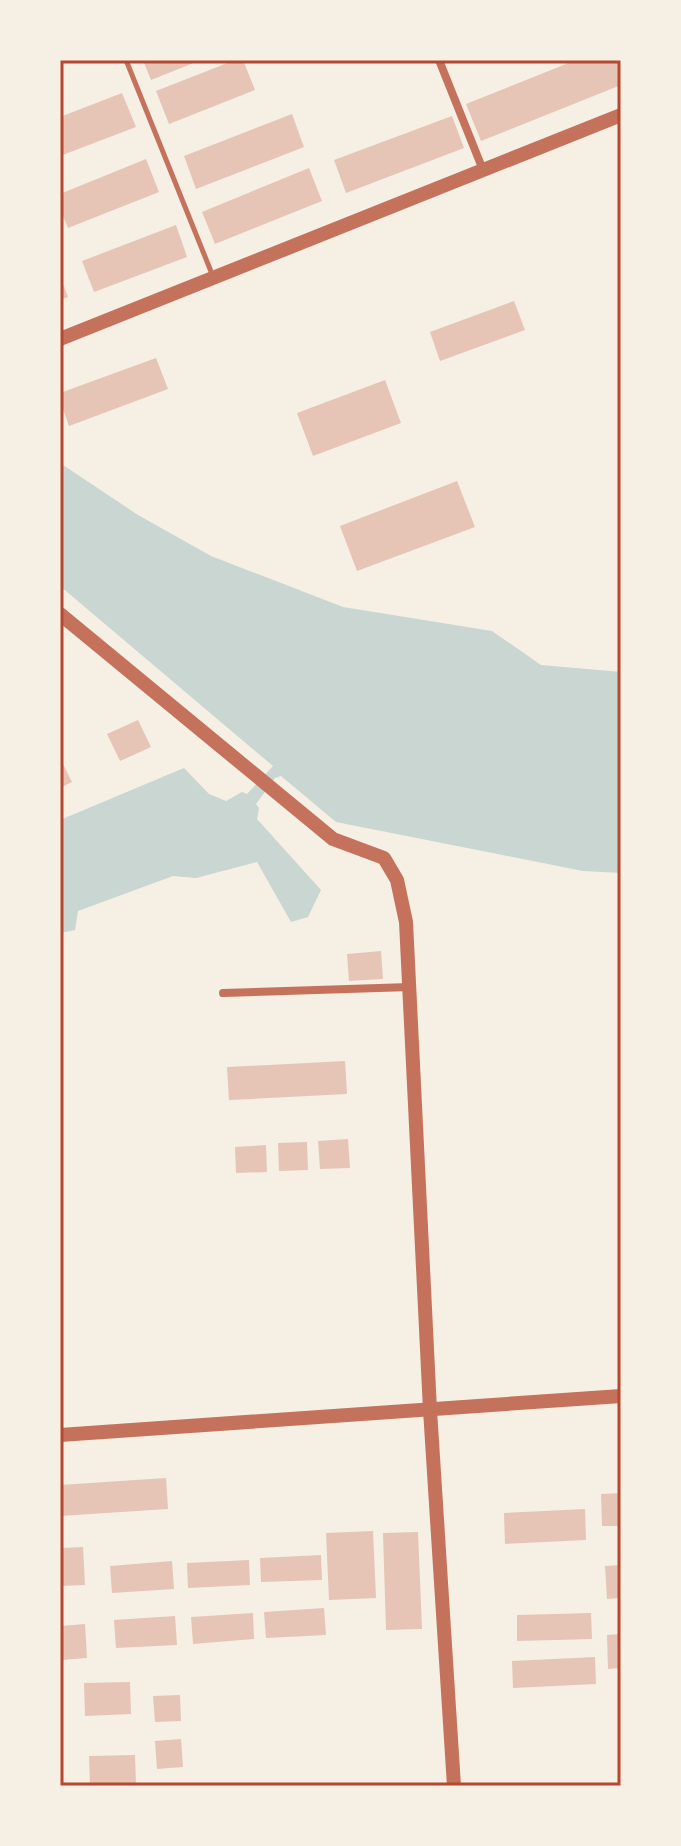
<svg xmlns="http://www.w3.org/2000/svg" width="681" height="1846" font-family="'PT Sans Narrow',sans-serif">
	<rect width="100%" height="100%" fill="#f6efe4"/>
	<!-- water -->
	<polygon fill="#c9d6d2" points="60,463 138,515 211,556 343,607 492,631 541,665 621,672 621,873 583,871 336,822 281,776 275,778 256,804 259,808 257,819 321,890 308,917 291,922 257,862 196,878 173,876 78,911 75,930 60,933 60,820 184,768 209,794 226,801 242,792 247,794 273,766 60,586"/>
	<!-- building -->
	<g fill="#e6c5b7">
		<polygon points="143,60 201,60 151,80"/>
		<polygon points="235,60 243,60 255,90 169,124 156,91"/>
		<polygon points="576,60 621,60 621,85 481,141 466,104"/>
		<polygon points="122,93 136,127 60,156 60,117"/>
		<polygon points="292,114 304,147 196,189 184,156"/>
		<polygon points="452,116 464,148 346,193 334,160"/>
		<polygon points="146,159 159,192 68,228 60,209 60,194"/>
		<polygon points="309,168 322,201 215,244 202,212"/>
		<polygon points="176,225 187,257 94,292 82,261"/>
		<polygon points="60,276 68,297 60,300"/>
		<polygon points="514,301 525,330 440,361 430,332"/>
		<polygon points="156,358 168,389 69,426 60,401 60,393"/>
		<polygon points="385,380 401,423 313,456 297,413"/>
		<polygon points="457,481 475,527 357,571 340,526"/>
		<polygon points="138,720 151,747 120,761 107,734"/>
		<polygon points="60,758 72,782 60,788"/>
		<polygon points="381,951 383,979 349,981 347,954"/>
		<polygon points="345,1061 347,1094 229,1100 227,1067"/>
		<polygon points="348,1139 350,1168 320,1169 318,1141"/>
		<polygon points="307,1142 308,1170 279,1171 278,1143"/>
		<polygon points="266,1145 267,1172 236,1173 235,1147"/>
		<polygon points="166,1478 168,1509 60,1516 60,1485"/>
		<polygon points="621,1493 621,1526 602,1526 601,1494"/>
		<polygon points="585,1509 586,1540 505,1544 504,1513"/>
		<polygon points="373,1531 376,1598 329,1600 326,1533"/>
		<polygon points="418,1532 422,1629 386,1630 383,1533"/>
		<polygon points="83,1547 85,1585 60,1586 60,1548"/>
		<polygon points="321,1555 322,1580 261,1582 260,1558"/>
		<polygon points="249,1560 250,1585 188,1588 187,1563"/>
		<polygon points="172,1561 174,1589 112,1593 110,1566"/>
		<polygon points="621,1565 621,1598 607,1599 605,1566"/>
		<polygon points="324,1608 326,1635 266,1638 264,1612"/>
		<polygon points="253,1613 254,1639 193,1644 191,1617"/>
		<polygon points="591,1613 592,1639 517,1641 517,1615"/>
		<polygon points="175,1616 177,1645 116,1648 114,1620"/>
		<polygon points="85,1624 87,1658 60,1660 60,1626"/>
		<polygon points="621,1634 621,1668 608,1669 607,1635"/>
		<polygon points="595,1657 596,1684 513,1688 512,1661"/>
		<polygon points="130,1682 131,1714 85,1716 84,1683"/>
		<polygon points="180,1695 181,1721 155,1722 153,1696"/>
		<polygon points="181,1739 183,1767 157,1769 155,1741"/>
		<polygon points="135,1755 136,1784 90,1786 89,1756"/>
	</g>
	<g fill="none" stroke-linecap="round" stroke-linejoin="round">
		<!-- service -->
		<polyline stroke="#c5725c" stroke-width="5" points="126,60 212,274"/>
		<!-- minor -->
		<g stroke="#c5725c" stroke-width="8">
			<polyline points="439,60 483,170"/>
			<polyline points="223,993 410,987"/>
		</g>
		<!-- tertiary -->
		<g stroke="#c5725c" stroke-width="14">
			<polyline points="60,339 621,115"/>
			<polyline points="60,614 333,839 384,858 397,880 406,922 430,1410 454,1786"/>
			<polyline points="60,1435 621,1396"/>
		</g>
	</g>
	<!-- border -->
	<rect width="681" height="1846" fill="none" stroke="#f6efe4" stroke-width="124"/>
	<rect x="62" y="62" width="557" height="1722" fill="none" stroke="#b5482f" stroke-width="3"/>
</svg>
